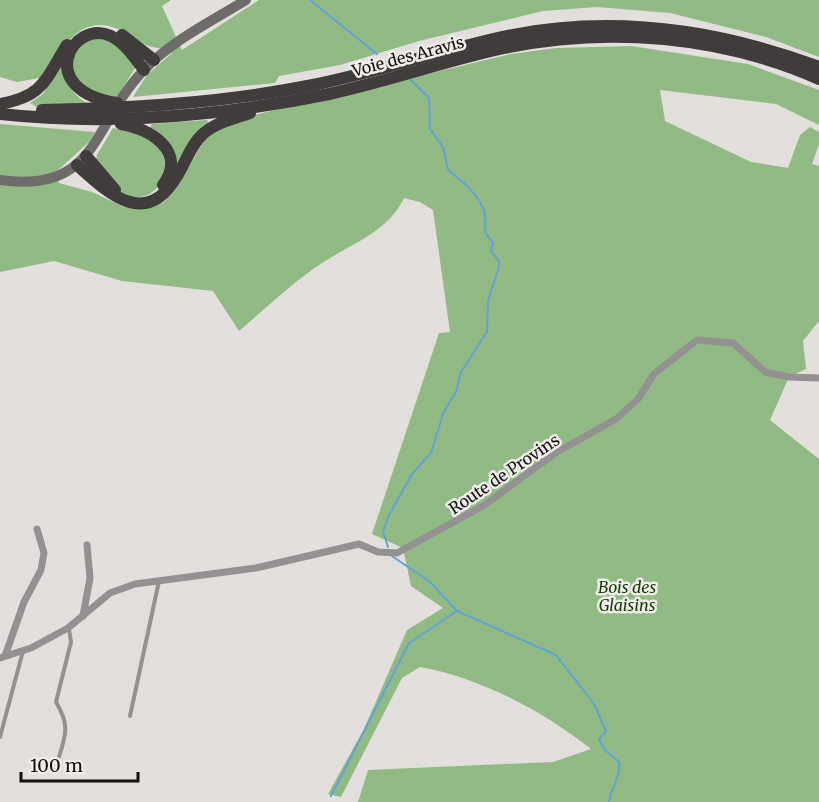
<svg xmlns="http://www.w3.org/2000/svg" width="819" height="802" font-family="Merriweather,serif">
	<rect width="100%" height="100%" fill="#e2dfdd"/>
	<!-- green -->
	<g fill="#91ba85">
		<path d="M 0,0 L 171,0 L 162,6 L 182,50 L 259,0 L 819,0 L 819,57 L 766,37 L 670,13 L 597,7 L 543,11 L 419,41 L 340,65 L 279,76 L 275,83 L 133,97 L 147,75 L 172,53 C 162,47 156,49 146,45 C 136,41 128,33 118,29 C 80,13 61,49 44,77 L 17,82 L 0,77 Z"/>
		<polygon points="110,38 134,63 135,68 114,102 79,89 70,59 88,39"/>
		<path d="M 631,46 L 748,64 L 819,90 L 819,125 L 776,104 L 660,90 L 665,121 L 751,162 L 788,168 L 800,135 L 810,127 L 819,132 L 819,144 L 812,164 L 819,166 L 819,321 L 803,341 L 806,369 L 789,377 L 770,420 L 819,459 L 819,802 L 358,802 L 368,770 L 553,762 L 591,749 C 543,711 481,678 420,667 L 402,678 L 341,797 L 328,794 L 364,729 L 407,630 L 443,608 L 411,586 L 403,548 L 372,534 L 439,333 L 450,332 L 433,210 L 420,202 L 404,198 C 389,231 351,244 322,263 C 293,282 266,308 239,331 L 213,291 L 122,281 L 54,261 L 0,272 L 0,124 L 95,132 L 90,141 L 56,172 L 59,183 L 92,192 L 122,206 L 141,209 L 164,202 L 177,187 L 204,141 L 216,128 L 258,114 L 511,54 L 556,48 Z"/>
		<path d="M 64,65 C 64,83 74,97 91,105 L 89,107 L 37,107 L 30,103 L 43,94 L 59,66 Z"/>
		<polygon points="207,120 209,124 174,169 149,129 152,124"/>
		<path d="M 113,128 C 124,131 136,132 145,137 C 187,158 156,216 119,191 C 110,185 103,170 96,161 L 97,155 Z"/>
	</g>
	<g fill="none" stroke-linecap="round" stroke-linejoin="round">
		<!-- stream -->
		<g stroke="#60a4d5" stroke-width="2">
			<polyline points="310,0 377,54"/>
			<path d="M 388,547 L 383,531 L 389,515 L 412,474 L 431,453 L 444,411 L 456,392 L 461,372 L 487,332 L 488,301 L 499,267 L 499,261 L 491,251 L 493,242 C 478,229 490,222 483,208 C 475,191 462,181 448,170 L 443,147 L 430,129 L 429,98 L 410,79"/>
			<path d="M 392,556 L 430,582 L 457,611 L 556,655 L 594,704 L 606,731 L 599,739 L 605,750 L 619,762 C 621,777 611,787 609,802"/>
			<polyline points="331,796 409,643 457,611"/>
		</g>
		<!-- lane -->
		<g stroke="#939191" stroke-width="4">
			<polyline points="130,716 159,581"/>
			<polyline points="0,737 23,651"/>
			<path d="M 59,757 C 67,732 69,724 56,702 L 71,642 L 69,629"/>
		</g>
		<!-- street -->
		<g stroke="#939191" stroke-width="7">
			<polyline points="83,616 90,578 87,545"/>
			<polyline points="5,656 24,602 41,570 44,553 37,529"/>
			<polyline points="0,658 31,648 68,628 110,593 135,584 256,568 359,544 378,552 397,553 483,506 557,452 616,419 638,399 654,374 697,340 733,343 765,372 789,377 819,378"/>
		</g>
		<!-- secondary -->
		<path stroke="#6e6c6b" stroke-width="10" d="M 0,180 C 99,194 92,123 144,70 C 171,41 212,21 246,0"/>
		<!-- highway -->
		<g stroke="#3f3c3b" stroke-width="12">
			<polyline points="122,35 154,60"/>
			<path d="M 117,103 C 33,90 72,18 111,36 C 125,43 135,58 144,70"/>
			<path d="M 0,104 C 44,96 45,80 67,45"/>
			<path d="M 42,110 C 133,108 223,103 313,85 C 377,72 439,51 502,37 C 610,14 717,29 819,67"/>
			<path d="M 0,114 C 109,126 221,116 329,94 C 388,81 445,61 504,48 C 608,26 722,36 819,79"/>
			<path d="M 121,124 C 150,128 188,152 163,185"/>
			<polyline points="86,156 115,190"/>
			<path d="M 77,165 C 109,194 146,229 177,176 C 186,162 191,144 204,133 C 217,122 235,118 250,113"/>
		</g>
	</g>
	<g text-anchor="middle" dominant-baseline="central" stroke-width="5" stroke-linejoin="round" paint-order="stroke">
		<!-- street labels -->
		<g font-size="16" fill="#121110" stroke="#efecea">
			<text transform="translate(408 56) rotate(-15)">Voie des Aravis</text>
			<text transform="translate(504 474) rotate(-34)">Route de Provins</text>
		</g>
		<!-- park labels -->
		<g font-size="16" font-style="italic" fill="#0f3e00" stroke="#efecea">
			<text x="627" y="587">Bois des<tspan x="627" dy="18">Glaisins</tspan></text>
		</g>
	</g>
	<!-- scale -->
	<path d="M21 772v9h117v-9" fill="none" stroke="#121110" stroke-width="3"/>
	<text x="30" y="772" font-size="18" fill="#121110" stroke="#efecea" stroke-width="4.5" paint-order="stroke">100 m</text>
</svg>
